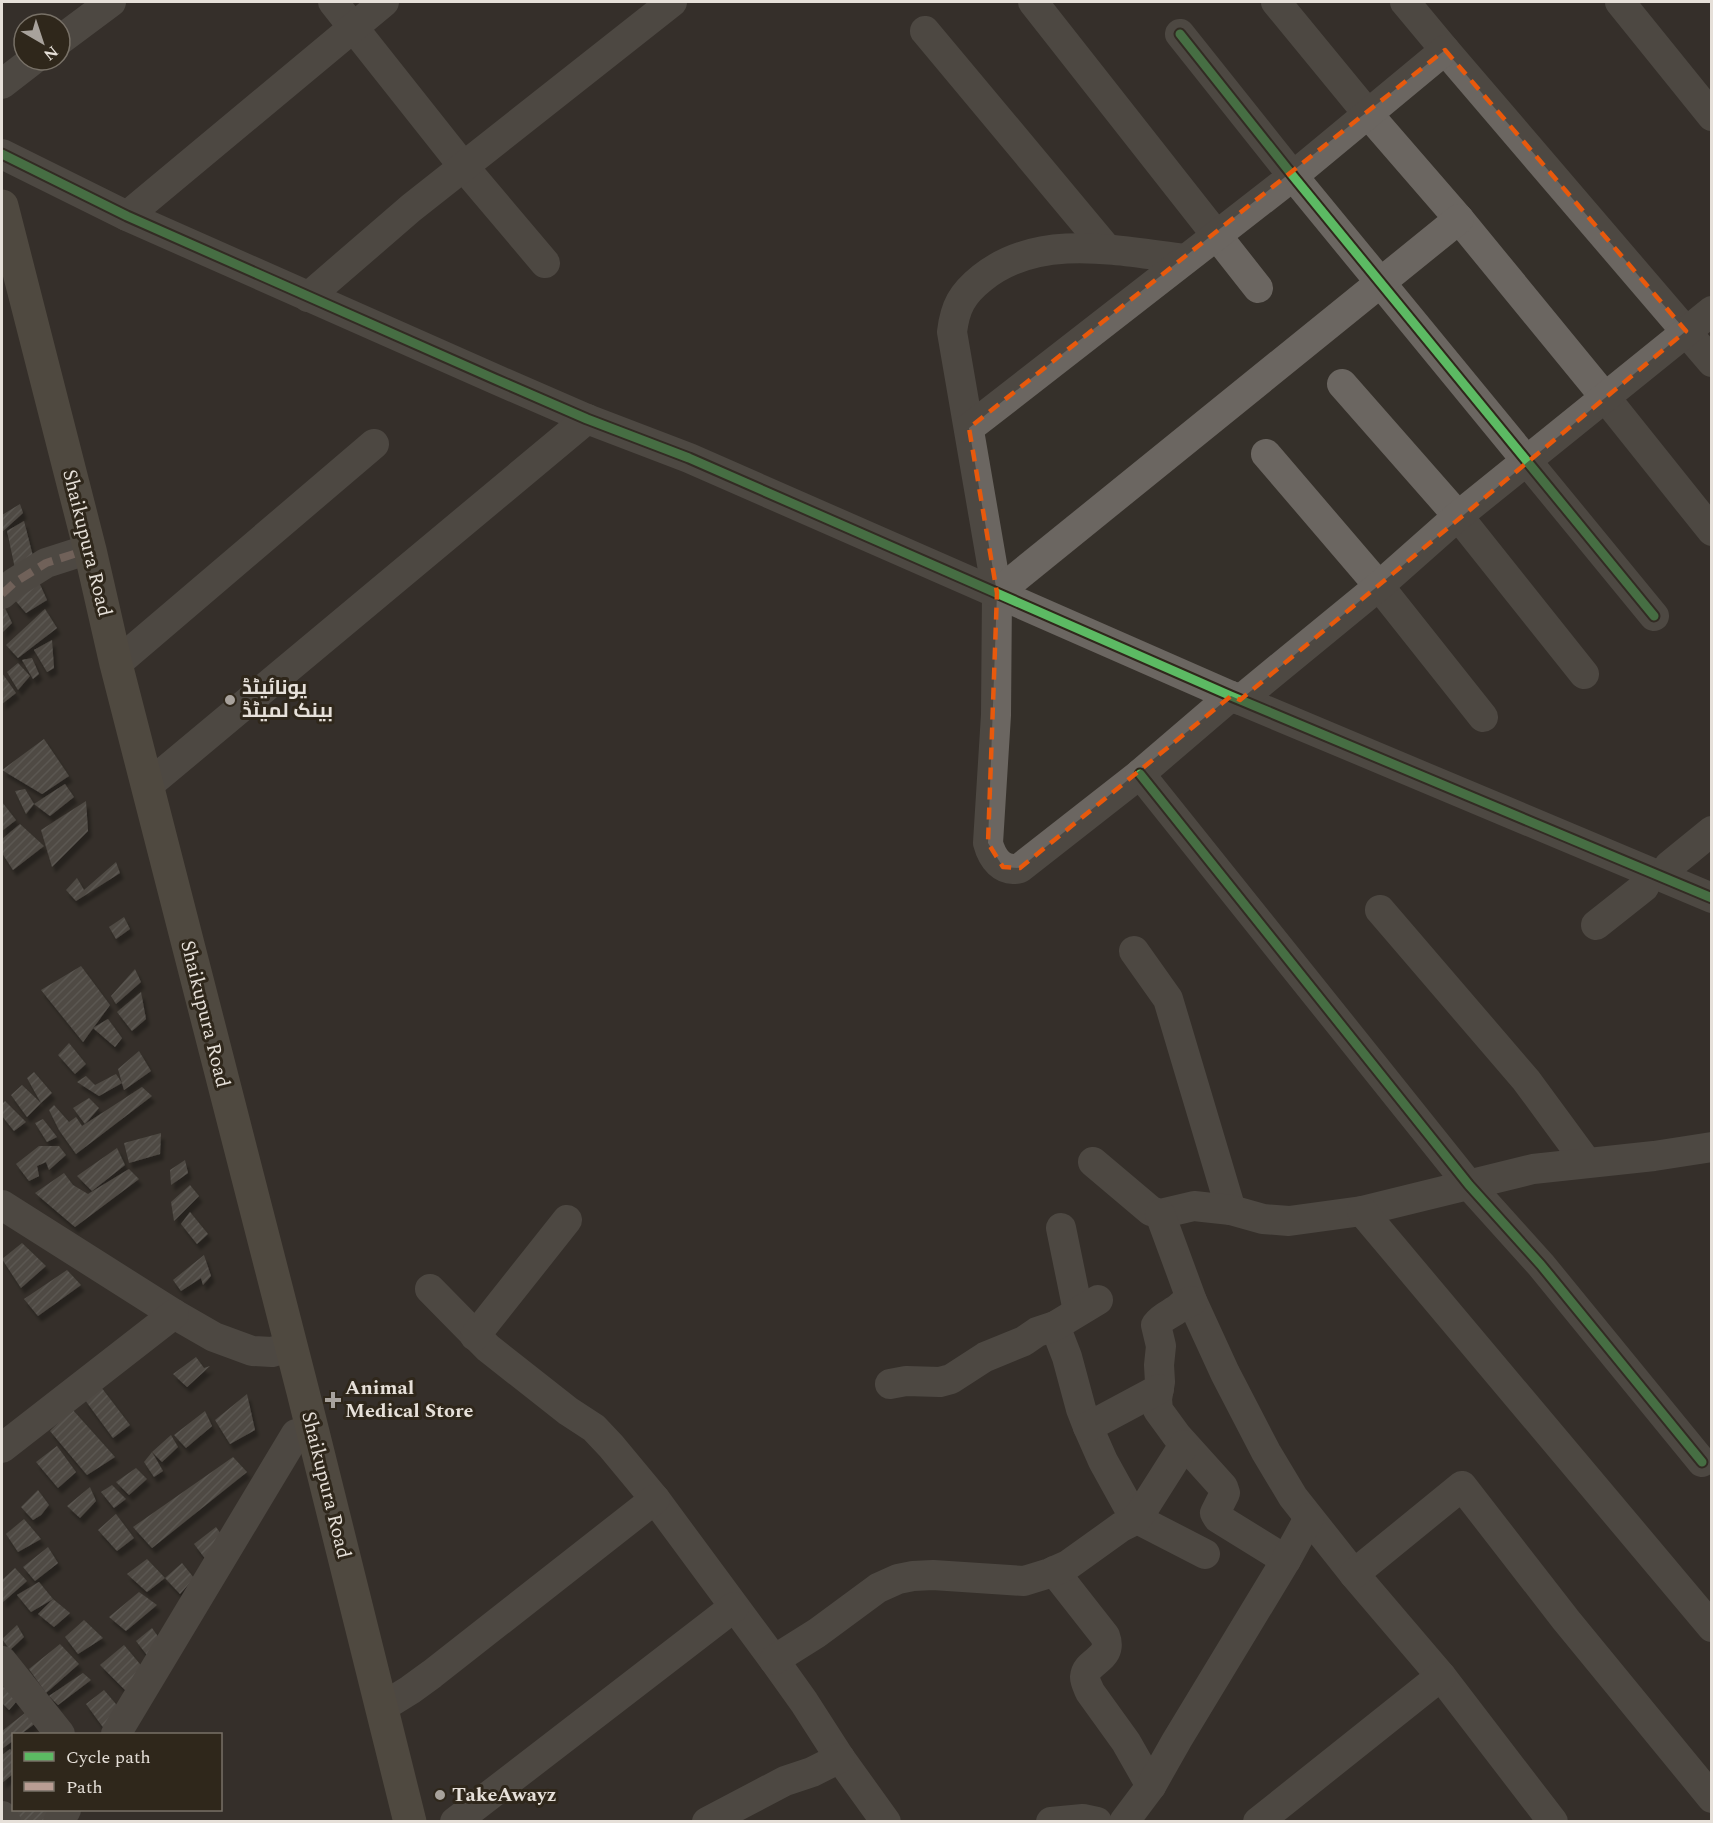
<svg xmlns="http://www.w3.org/2000/svg" width="1713" height="1823" font-family="Spectral,Cairo,serif">
	<defs>
		<pattern id="building-hatch" width="6" height="6" patternUnits="userSpaceOnUse" patternTransform="scale(1.5)"><rect width="6" height="6" fill="#6f6b65"/><path d="M-1 1l2-2M0 6l6-6M5 7l2-2" fill="none" stroke="#8a8782"/></pattern>
		<filter id="shadow"><feDropShadow dx="3.5" dy="6" stdDeviation="1.5" flood-color="#0009"/></filter>
	</defs>
	<rect width="100%" height="100%" fill="#35302a"/>
	<!-- building -->
	<g fill="url(#building-hatch)" filter="url(#shadow)">
		<polygon points="20,504 23,513 2,532 2,515"/>
		<polygon points="24,521 36,568 17,578 7,531"/>
		<polygon points="38,580 47,600 26,613 14,599"/>
		<polygon points="3,604 12,623 2,633 2,605"/>
		<polygon points="45,609 57,628 18,658 6,645"/>
		<polygon points="52,640 54,668 47,672 34,650"/>
		<polygon points="32,658 39,674 33,679 22,660"/>
		<polygon points="18,663 30,676 18,690 7,672"/>
		<polygon points="2,673 16,693 2,704"/>
		<polygon points="44,739 69,776 42,794 2,770"/>
		<polygon points="65,784 74,797 50,816 34,804"/>
		<polygon points="25,789 34,804 26,814 15,791"/>
		<polygon points="86,801 88,831 52,867 41,830"/>
		<polygon points="2,802 16,820 2,831"/>
		<polygon points="20,824 44,846 13,870 2,853 2,839"/>
		<polygon points="116,862 120,873 76,901 66,890 77,878 84,890"/>
		<polygon points="124,917 130,929 116,939 109,927"/>
		<polygon points="81,966 110,1005 83,1042 41,990"/>
		<polygon points="135,969 141,982 116,1004 111,996"/>
		<polygon points="141,992 146,1019 132,1031 117,1012"/>
		<polygon points="108,1019 122,1038 115,1047 93,1028"/>
		<polygon points="69,1043 86,1064 75,1074 58,1055"/>
		<polygon points="139,1051 151,1071 124,1090 118,1069"/>
		<polygon points="34,1072 52,1093 41,1103 27,1117 11,1095 22,1085 41,1103 27,1078"/>
		<polygon points="116,1074 122,1083 99,1096 77,1082 86,1076 95,1085"/>
		<polygon points="142,1087 152,1096 76,1154 59,1130 49,1110 54,1105 69,1122 76,1117 82,1126"/>
		<polygon points="89,1098 99,1108 85,1124 73,1108"/>
		<polygon points="5,1101 26,1122 14,1131 2,1116 2,1104"/>
		<polygon points="43,1119 57,1137 47,1142 35,1123"/>
		<polygon points="161,1133 160,1154 129,1163 124,1143"/>
		<polygon points="39,1146 59,1146 66,1155 49,1170 46,1162 37,1166 39,1176 29,1181 16,1164"/>
		<polygon points="117,1148 125,1165 92,1191 77,1176"/>
		<polygon points="185,1160 188,1173 171,1185 170,1170"/>
		<polygon points="129,1169 139,1179 75,1227 35,1193 64,1173 73,1185 88,1194"/>
		<polygon points="190,1185 199,1196 174,1221 171,1202"/>
		<polygon points="190,1212 208,1234 197,1244 181,1224"/>
		<polygon points="22,1243 46,1266 21,1288 2,1259"/>
		<polygon points="204,1255 211,1276 203,1285 201,1278 181,1291 173,1280"/>
		<polygon points="67,1270 81,1285 38,1316 24,1299"/>
		<polygon points="196,1357 204,1368 210,1366 187,1387 173,1374"/>
		<polygon points="101,1387 130,1425 113,1438 85,1400"/>
		<polygon points="247,1394 255,1430 230,1444 215,1420"/>
		<polygon points="72,1409 115,1457 87,1475 50,1431"/>
		<polygon points="205,1411 212,1426 186,1448 174,1435"/>
		<polygon points="171,1435 178,1447 162,1462 152,1452"/>
		<polygon points="57,1446 76,1472 58,1488 36,1462"/>
		<polygon points="152,1452 163,1471 154,1477 144,1462"/>
		<polygon points="233,1457 247,1472 152,1548 133,1527"/>
		<polygon points="136,1468 147,1479 129,1495 116,1482"/>
		<polygon points="112,1485 126,1499 114,1508 101,1492"/>
		<polygon points="90,1487 96,1501 80,1518 67,1506"/>
		<polygon points="38,1490 49,1505 41,1515 33,1520 21,1507"/>
		<polygon points="116,1514 134,1538 117,1551 98,1530"/>
		<polygon points="24,1519 41,1539 18,1552 6,1534"/>
		<polygon points="216,1527 226,1541 210,1565 194,1544"/>
		<polygon points="48,1547 58,1563 35,1581 23,1567"/>
		<polygon points="147,1559 165,1578 147,1592 127,1574"/>
		<polygon points="182,1563 194,1578 180,1594 165,1578"/>
		<polygon points="15,1568 27,1581 3,1602 2,1600 2,1580"/>
		<polygon points="39,1582 53,1599 31,1612 17,1595"/>
		<polygon points="139,1592 157,1605 126,1631 109,1617"/>
		<polygon points="53,1599 70,1613 54,1627 38,1614"/>
		<polygon points="84,1620 103,1638 78,1654 65,1637"/>
		<polygon points="17,1625 24,1637 10,1650 2,1639"/>
		<polygon points="152,1628 162,1642 150,1659 136,1641"/>
		<polygon points="60,1644 79,1664 46,1693 29,1669"/>
		<polygon points="124,1645 145,1670 128,1693 100,1665"/>
		<polygon points="83,1673 91,1680 58,1705 49,1696"/>
		<polygon points="12,1681 23,1694 9,1710 2,1703 2,1688"/>
		<polygon points="104,1690 121,1710 105,1730 86,1704"/>
		<polygon points="30,1709 41,1719 21,1734 14,1734 14,1740 2,1749 2,1731"/>
		<polygon points="10,1749 14,1754 14,1773 2,1783 2,1755"/>
		<polygon points="14,1806 14,1810 63,1810 53,1821 8,1821 2,1813"/>
	</g>
	<g fill="none" stroke-linecap="round" stroke-linejoin="round">
		<!-- minor -->
		<g stroke="#6b6661" stroke-width="30">
			<polyline points="333,2 463,166 545,263"/>
			<polyline points="1033,2 1258,288"/>
			<polyline points="1276,2 1368,114 1459,219 1604,396 1712,531"/>
			<polyline points="1405,2 1445,50 1712,362"/>
			<polyline points="1620,2 1712,116"/>
			<polyline points="925,31 1107,249"/>
			<polyline points="1180,34 1293,176 1654,616"/>
			<polyline points="60,40 111,2"/>
			<polyline points="2,84 33,60"/>
			<polyline points="2,154 127,216 495,379 587,419 689,458 1231,696 1712,898"/>
			<polyline points="127,216 384,2"/>
			<path d="M 1185,259 C 1119,251 1039,232 982,278 C 962,294 955,307 952,332 L 997,593 L 996,715 L 988,843 C 992,858 1002,873 1020,868 L 1140,774 L 1231,696"/>
			<polyline points="308,297 411,208 672,2"/>
			<polyline points="1342,384 1458,516 1584,674"/>
			<polyline points="969,428 1293,176 1445,50"/>
			<polyline points="1266,454 1379,586 1483,717"/>
			<polyline points="997,593 1459,219"/>
			<polyline points="2,594 14,583 46,563 74,554"/>
			<polyline points="116,664 374,444"/>
			<polyline points="1240,700 1379,586 1458,516 1712,311"/>
			<polyline points="1140,774 1469,1185 1541,1265 1702,1462"/>
			<polyline points="147,786 587,419"/>
			<polyline points="1669,866 1712,831"/>
			<polyline points="1380,910 1526,1080 1587,1163"/>
			<polyline points="1596,925 1644,887"/>
			<polyline points="1134,951 1168,999 1231,1210"/>
			<polyline points="1093,1162 1151,1211 1160,1214 1194,1206 1231,1210 1263,1219 1289,1221 1362,1211 1533,1169 1654,1156 1712,1147"/>
			<polyline points="2,1205 174,1314 214,1337 252,1351 272,1352 290,1347"/>
			<polyline points="1362,1211 1712,1627"/>
			<polyline points="1160,1214 1192,1301 1225,1373 1266,1452 1293,1497 1354,1574 1441,1676 1553,1822"/>
			<polyline points="1061,1228 1078,1311"/>
			<polyline points="430,1289 488,1348 568,1411 594,1428 611,1446 655,1499 774,1660 804,1702 840,1758 886,1822"/>
			<path d="M 1192,1301 L 1182,1305 C 1175,1313 1163,1315 1156,1325 L 1161,1346 L 1159,1365 L 1160,1382 L 1157,1399 L 1158,1410 L 1177,1436 L 1223,1487 L 1225,1493 L 1215,1513 L 1218,1518 L 1286,1560"/>
			<polyline points="1055,1326 1067,1357 1081,1409 1088,1427 1103,1461 1129,1508 1137,1519 1205,1554"/>
			<polyline points="475,1336 567,1220"/>
			<polyline points="890,1384 906,1381 940,1382 951,1379 985,1357 1024,1341 1037,1332 1055,1326 1098,1300"/>
			<polyline points="1088,1427 1159,1389"/>
			<polyline points="2,1448 174,1314"/>
			<path d="M 1054,1571 L 1105,1636 C 1114,1660 1086,1660 1085,1677 C 1085,1682 1088,1687 1090,1692 L 1126,1742 L 1151,1786"/>
			<polyline points="1354,1574 1462,1486 1566,1620 1712,1798"/>
			<polyline points="774,1660 817,1633 878,1588 898,1579 913,1576 933,1575 1024,1581 1050,1573 1068,1565 1121,1527 1137,1519 1184,1445"/>
			<polyline points="2,1661 60,1734"/>
			<polyline points="381,1708 410,1690 432,1674 655,1499"/>
			<polyline points="116,1734 296,1434"/>
			<polyline points="2,1816 6,1822"/>
			<polyline points="58,1822 66,1810"/>
			<polyline points="455,1822 734,1607"/>
			<polyline points="707,1822 785,1781 812,1772 840,1758"/>
			<polyline points="1051,1822 1083,1819 1097,1822"/>
			<polyline points="1124,1822 1151,1786 1177,1740 1286,1560 1309,1518"/>
			<polyline points="1258,1822 1441,1676"/>
		</g>
		<!-- major -->
		<polyline stroke="#70685c" stroke-width="33" points="2,206 90,550 116,664 303,1392 410,1822"/>
		<!-- quiet -->
		<polyline stroke="#b99d93" stroke-width="8" stroke-dasharray="15 8" stroke-linecap="butt" points="2,594 14,583 46,563 74,554"/>
		<defs>
			<g id="cycleway">
				<polyline points="1180,34 1293,176 1654,616"/>
				<polyline points="2,154 127,216 495,379 587,419 689,458 1231,696 1712,898"/>
				<polyline points="1140,774 1469,1185 1541,1265 1702,1462"/>
			</g>
		</defs>
		<!-- cycleway casing -->
		<use href="#cycleway" stroke="#2f271b" stroke-width="13"/>
		<!-- cycleway -->
		<use href="#cycleway" stroke="#5cba63" stroke-width="9"/>
	</g>
	<!-- marked area -->
	<path d="M0 0H1713V1823H0ZM 1445,50 L 1686,331 L 1240,700 L 1231,696 L 1020,868 L 1003,867 L 988,843 L 997,593 L 969,428 Z" fill="#35302a" fill-opacity=".55" fill-rule="evenodd"/>
	<path fill="none" stroke="#e8590c" stroke-width="4.5" stroke-dasharray="12 8" stroke-linejoin="round" d="M 1445,50 L 1686,331 L 1240,700 L 1231,696 L 1020,868 L 1003,867 L 988,843 L 997,593 L 969,428 Z"/>
	<!-- markers -->
	<g fill="#a8a29c" stroke="#2f271b" stroke-width="2">
		<circle cx="230" cy="700" r="6"/>
		<path d="M330 1391h6v6h6v6h-6v6h-6v-6h-6v-6h6z"/>
		<circle cx="440" cy="1795" r="6"/>
	</g>
	<g text-anchor="middle" dominant-baseline="central" stroke-width="6" stroke-linejoin="round" paint-order="stroke">
		<!-- street labels -->
		<g font-size="20" fill="#e6e0d9" stroke="#2f271b">
			<text transform="translate(87 543) rotate(76)">Shaikupura Road</text>
			<text transform="translate(205 1014) rotate(76)">Shaikupura Road</text>
			<text transform="translate(326 1485) rotate(76)">Shaikupura Road</text>
		</g>
		<!-- poi labels -->
		<g font-size="20" font-weight="bold" fill="#e6e0d9" stroke="#2f271b" text-anchor="start">
			<text x="242" y="688">یونائیٹڈ<tspan x="242" dy="23">بینک لمیٹڈ</tspan></text>
			<text x="345" y="1388">Animal<tspan x="345" dy="23">Medical Store</tspan></text>
			<text x="452" y="1795">TakeAwayz</text>
		</g>
	</g>
	<!-- border -->
	<rect width="1713" height="1823" fill="none" stroke="#e6e0d9" stroke-width="6"/>
	<!-- legend -->
	<rect x="12" y="1733" width="210" height="78" fill="#2f271b" stroke="#787167" stroke-width="1.5"/>
	<rect x="24" y="1752" width="30" height="9" fill="#5cba63" stroke="#787167" stroke-width="1.5"/>
	<text x="66" y="1763" font-size="18" fill="#e6e0d9">Cycle path</text>
	<rect x="24" y="1782" width="30" height="9" fill="#b99d93" stroke="#787167" stroke-width="1.5"/>
	<text x="66" y="1793" font-size="18" fill="#e6e0d9">Path</text>
	<!-- north arrow -->
	<g transform="translate(42 42) rotate(141)"><circle r="28" fill="#2f271b" stroke="#787167" stroke-width="1.5"/>
	<path d="M0-4.5L10 22L0 15L-10 22Z" fill="#a8a29c"/>
	<text y="-9" font-size="16" font-weight="bold" text-anchor="middle" fill="#e6e0d9">N</text>
	</g>
</svg>
